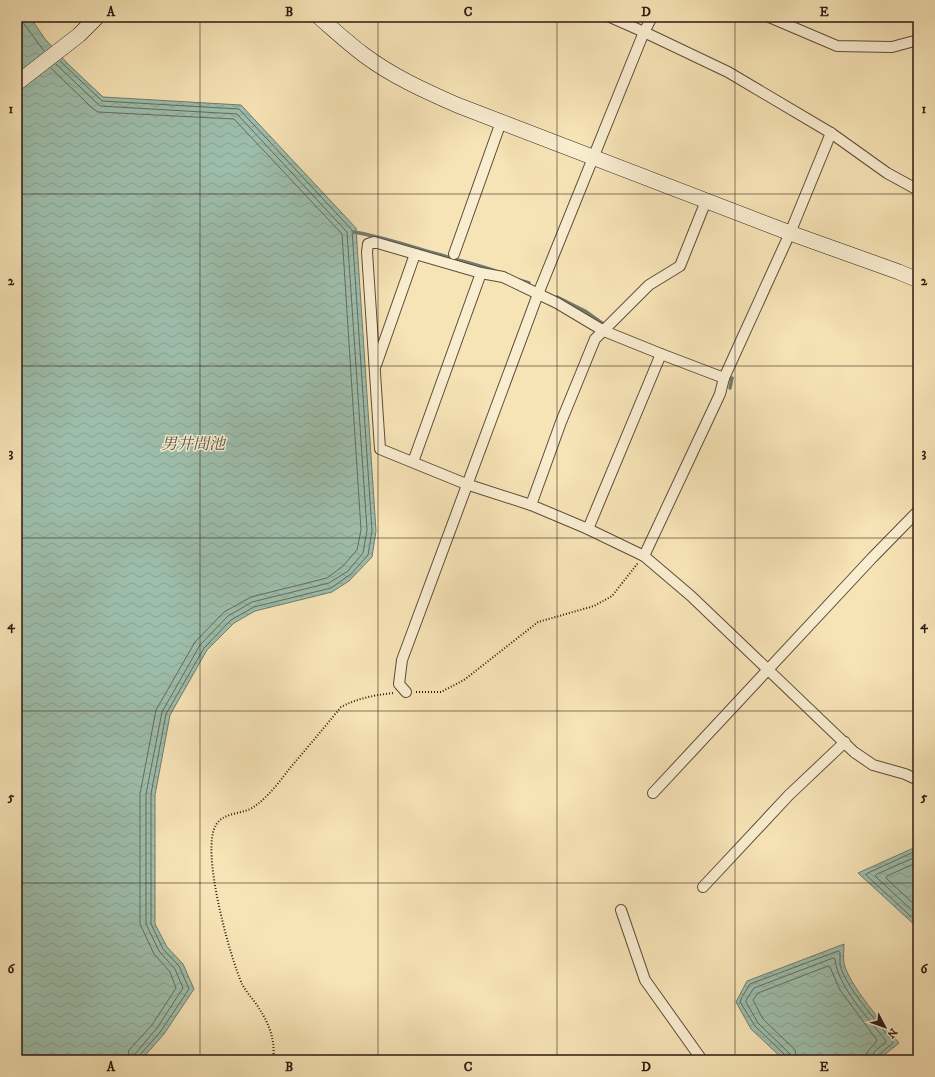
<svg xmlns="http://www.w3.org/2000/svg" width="935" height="1077" font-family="'IM FELL DW Pica','Noto Serif JP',serif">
	<defs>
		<pattern id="water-waves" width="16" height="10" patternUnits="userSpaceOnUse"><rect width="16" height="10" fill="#9dbeac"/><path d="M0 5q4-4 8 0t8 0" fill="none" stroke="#87a393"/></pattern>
	</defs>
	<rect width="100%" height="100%" fill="#f6e3b6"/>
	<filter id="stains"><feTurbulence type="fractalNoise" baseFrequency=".005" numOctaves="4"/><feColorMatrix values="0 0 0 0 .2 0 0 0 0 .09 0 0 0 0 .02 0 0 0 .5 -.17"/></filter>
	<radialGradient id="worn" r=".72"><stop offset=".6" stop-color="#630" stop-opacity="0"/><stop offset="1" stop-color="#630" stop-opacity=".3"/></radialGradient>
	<!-- water -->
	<g fill="url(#water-waves)" stroke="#707c6e">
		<polygon points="17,17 30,17 45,39 68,64 103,97 241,105 356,228 376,531 372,557 349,581 332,592 255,611 234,623 207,650 170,715 155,795 155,924 167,947 183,964 194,989 164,1034 141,1060 17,1060"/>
		<polygon points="918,846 918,928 858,873"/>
		<path d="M 844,944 C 844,950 843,957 844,963 C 848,984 885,1026 899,1043 L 878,1060 L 784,1060 L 751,1029 L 736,1002 L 747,981 Z"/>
	</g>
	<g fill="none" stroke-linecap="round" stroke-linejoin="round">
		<!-- shore -->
		<g stroke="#646c5e" stroke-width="1">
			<polyline points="22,17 24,24 44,51"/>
			<polyline points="60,61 102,101 239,109 352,230 372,531 368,555 351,574 331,588 254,607 231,620 204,648 166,714 151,794 151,924 163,949 179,966 189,989 161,1031 139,1056 138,1060"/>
			<polyline points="56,64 100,106 237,114 347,232 367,530 363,553 348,571 329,583 252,602 228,616 200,645 162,712 146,794 146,924 159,951 175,969 183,988 157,1028 135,1054 133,1060"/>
			<polyline points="51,68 92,108 98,112 234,119 342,234 361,530 357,550 343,566 327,578 251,597 224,612 195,642 156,710 140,794 140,924 154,954 170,972 176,988 152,1025 129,1050 127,1060"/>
			<polyline points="918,850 868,873 866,875 918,923"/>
			<polyline points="918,856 877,874 875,876 918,916"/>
			<polyline points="918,862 887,876 886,878 918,908"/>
			<path d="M 786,1060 L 785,1055 L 755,1026 L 740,1002 L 742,997 L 750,984 L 838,951 L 840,952 C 840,956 840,961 840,965 C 846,988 878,1022 893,1042 L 892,1044 L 878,1055 L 876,1060"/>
			<path d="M 791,1060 L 789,1053 L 758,1023 L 746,1002 L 746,1000 L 754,988 L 833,958 L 835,959 C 837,986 870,1020 886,1041 L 885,1043 L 874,1052 L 871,1060"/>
			<path d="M 797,1060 L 795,1050 L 763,1019 L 753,1000 L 758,993 L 828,966 L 830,967 L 840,990 L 877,1040 C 874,1048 866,1048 865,1060"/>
		</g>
		<!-- stream -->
		<g stroke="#707c6e" stroke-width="3.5">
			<path d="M 354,232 C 383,237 412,247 441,255 C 460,261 479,265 498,272"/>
			<polyline points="519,280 529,283"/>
			<polyline points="557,297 585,311 606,326"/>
			<polyline points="730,388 732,378"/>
		</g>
		<defs>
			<g id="street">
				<polyline points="610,17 644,32 728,72 831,133 887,173 918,190"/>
				<polyline points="769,17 837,46 892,47 918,40"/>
				<polyline points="454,254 501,122"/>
				<polyline points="376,365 415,254"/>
				<polyline points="724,378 661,354 604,331 557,303 503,277 481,273 374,242 368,244 367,252 380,449 466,484 531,505 588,529 644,556 691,596 854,752 873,765 905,774 918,780"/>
				<polyline points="413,462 481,273"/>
				<polyline points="531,505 561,422 595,339 649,285 680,266 706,201"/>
				<polyline points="588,529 661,354"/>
				<polyline points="644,556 720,394 724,378 790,233 831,133"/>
				<polyline points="406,692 399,684 402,660 538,294 644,32 652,17"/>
				<polyline points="653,793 872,558 918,511"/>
				<polyline points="703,887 789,795 845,742"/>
				<polyline points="621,910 645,980 702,1060"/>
			</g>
			<g id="secondary">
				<path d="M 319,17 C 334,30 348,43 364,55 C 392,76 425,91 457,105 L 790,233 L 899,272 L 918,280"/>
				<polyline points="17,83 79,35 97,17"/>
			</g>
		</defs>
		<!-- street casing -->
		<use href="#street" stroke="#5e4c3a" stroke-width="12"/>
		<!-- secondary casing -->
		<use href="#secondary" stroke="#2c1911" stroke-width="16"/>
		<!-- path -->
		<g stroke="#2c1911" stroke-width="2" stroke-dasharray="1 2" stroke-linecap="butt">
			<polyline points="416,692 441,692 464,680 538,622 594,606 612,596 638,563"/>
			<path d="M 273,1060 C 276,1037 267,1019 254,1001 C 250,996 245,990 242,984 C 230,957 200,850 216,825 C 224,811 244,815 255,806 C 269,796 280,781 290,768 C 307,748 324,728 341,707 C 358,698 375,695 394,693"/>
		</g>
		<!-- street -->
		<use href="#street" stroke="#f9edd0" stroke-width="10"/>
		<!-- secondary -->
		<use href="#secondary" stroke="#f9edd0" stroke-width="15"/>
	</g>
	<!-- grid -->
	<path fill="none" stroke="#2c1911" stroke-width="1" stroke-opacity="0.55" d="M 200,17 L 200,1060M 378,17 L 378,1060M 557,17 L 557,1060M 735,17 L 735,1060M 17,194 L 918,194M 17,366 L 918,366M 17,538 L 918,538M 17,711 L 918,711M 17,883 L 918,883"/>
	<g text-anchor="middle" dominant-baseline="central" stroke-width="3" stroke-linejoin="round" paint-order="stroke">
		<!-- water labels -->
		<g font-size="16" font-style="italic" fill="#545347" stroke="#f9edd0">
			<text x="193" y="444">男井間池</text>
		</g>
	</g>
	<!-- margin -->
	<rect width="935" height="1077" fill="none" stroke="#f6e3b6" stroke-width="44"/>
	<!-- north arrow -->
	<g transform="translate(885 1027) rotate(131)" stroke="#f9edd0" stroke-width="3" paint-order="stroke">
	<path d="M0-3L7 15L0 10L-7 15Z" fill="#2c1911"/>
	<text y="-6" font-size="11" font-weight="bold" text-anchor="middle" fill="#2c1911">N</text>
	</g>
	<rect x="22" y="22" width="891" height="1033" fill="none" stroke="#2c1911" stroke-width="1.5"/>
	<g font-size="13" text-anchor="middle" font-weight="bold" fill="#2c1911">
		<text x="111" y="16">A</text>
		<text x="289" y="16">B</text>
		<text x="468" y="16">C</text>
		<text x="646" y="16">D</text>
		<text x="824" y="16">E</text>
		<text x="11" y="113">1</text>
		<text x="924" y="113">1</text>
		<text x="11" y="285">2</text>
		<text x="924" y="285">2</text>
		<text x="11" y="457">3</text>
		<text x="924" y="457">3</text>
		<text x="11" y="629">4</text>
		<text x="924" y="629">4</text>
		<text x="11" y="801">5</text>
		<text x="924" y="801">5</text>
		<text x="11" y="973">6</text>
		<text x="924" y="973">6</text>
		<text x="111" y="1071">A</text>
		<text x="289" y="1071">B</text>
		<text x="468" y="1071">C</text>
		<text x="646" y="1071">D</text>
		<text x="824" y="1071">E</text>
	</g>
	<rect width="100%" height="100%" filter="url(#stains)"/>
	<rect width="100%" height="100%" fill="url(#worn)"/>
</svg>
